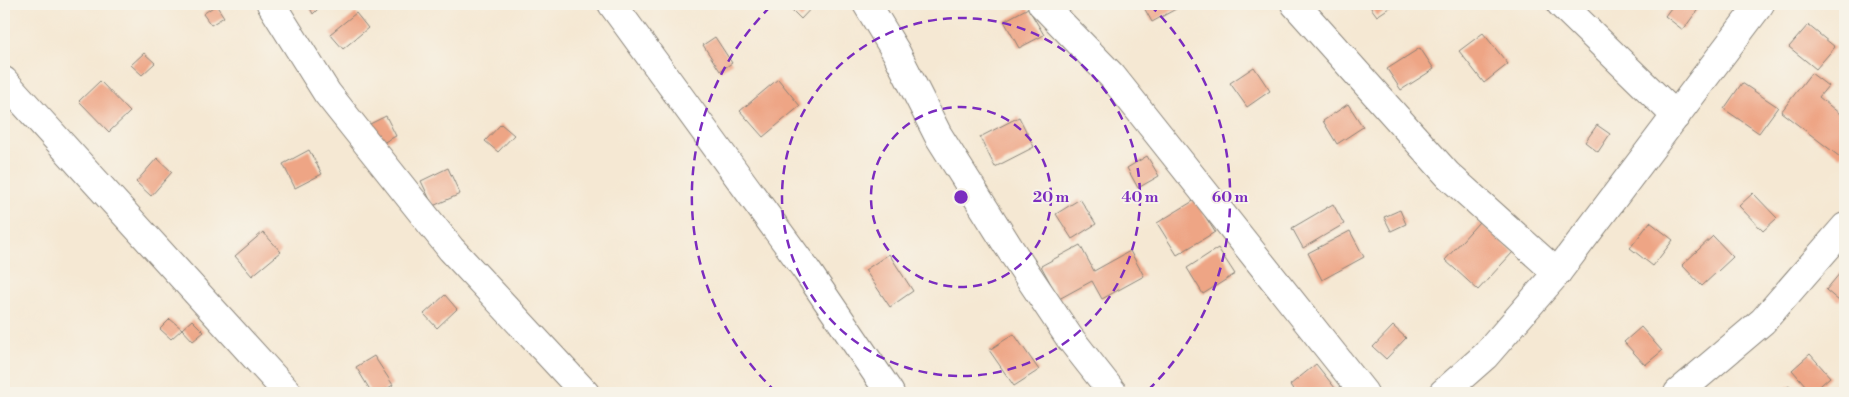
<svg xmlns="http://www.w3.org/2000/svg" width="1849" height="397" font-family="'Libre Bodoni',serif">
	<rect width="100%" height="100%" fill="#f7f3e8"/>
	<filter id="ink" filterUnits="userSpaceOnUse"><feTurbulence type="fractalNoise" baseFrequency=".02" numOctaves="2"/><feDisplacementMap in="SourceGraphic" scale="10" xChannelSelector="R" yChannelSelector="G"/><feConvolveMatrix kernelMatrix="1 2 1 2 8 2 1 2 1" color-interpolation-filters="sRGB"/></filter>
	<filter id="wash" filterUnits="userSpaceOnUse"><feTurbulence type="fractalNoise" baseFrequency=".0096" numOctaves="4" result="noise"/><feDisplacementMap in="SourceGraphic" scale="20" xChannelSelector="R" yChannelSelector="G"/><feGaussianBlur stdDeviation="1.12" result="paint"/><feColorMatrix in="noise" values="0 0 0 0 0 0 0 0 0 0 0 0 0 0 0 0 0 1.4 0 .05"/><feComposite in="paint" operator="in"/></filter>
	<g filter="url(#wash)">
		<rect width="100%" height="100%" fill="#f5e8d3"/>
		<g id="blocks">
			<!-- building -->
			<g fill="#eea585">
				<polygon points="308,4 323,4 313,14"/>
				<polygon points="789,4 815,4 801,19 787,5"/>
				<polygon points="1142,4 1185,4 1152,22"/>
				<polygon points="1368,4 1395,4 1377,16"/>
				<polygon points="1674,4 1693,4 1699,8 1683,30 1665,16"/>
				<polygon points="216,5 224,17 211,25 203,14"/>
				<polygon points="1028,8 1044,35 1019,48 1004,21"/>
				<polygon points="356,13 368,28 343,49 330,34"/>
				<polygon points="1808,25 1835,47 1816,69 1789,47"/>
				<polygon points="1483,33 1508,64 1484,83 1459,51"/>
				<polygon points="715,37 732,63 720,71 703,45"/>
				<polygon points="1420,48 1434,69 1401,90 1387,69"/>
				<polygon points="144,53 155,63 142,75 131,65"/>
				<polygon points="1254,67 1270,91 1247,107 1230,83"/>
				<polygon points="1811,73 1828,86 1819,97 1845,118 1845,150 1840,157 1781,112"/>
				<polygon points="778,79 800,106 763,137 740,111"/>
				<polygon points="100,81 130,112 109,132 79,101"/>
				<polygon points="1742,83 1778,107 1759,133 1724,109"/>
				<polygon points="1348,104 1363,127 1337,144 1323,121"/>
				<polygon points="386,116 396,136 373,148 362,128"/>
				<polygon points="1019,117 1034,147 995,167 980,137"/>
				<polygon points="501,124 514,135 498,152 485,141"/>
				<polygon points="1597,125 1610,134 1598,152 1585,142"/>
				<polygon points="309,150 322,174 295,188 283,164"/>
				<polygon points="1147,156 1159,176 1138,188 1127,168"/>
				<polygon points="157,158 172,172 151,196 136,182"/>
				<polygon points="448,168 460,194 433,206 421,181"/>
				<polygon points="1753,193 1777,218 1763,231 1739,206"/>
				<polygon points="1080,199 1096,224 1072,239 1056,214"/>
				<polygon points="1195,200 1215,232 1177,255 1157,223"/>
				<polygon points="1333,204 1344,224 1303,248 1292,228"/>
				<polygon points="1400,210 1406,224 1391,231 1384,217"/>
				<polygon points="1479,222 1513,252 1478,290 1445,260"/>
				<polygon points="1650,222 1673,240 1653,266 1630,248"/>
				<polygon points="1350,231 1364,257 1322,280 1308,253"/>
				<polygon points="263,232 281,252 252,276 235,256"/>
				<polygon points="1713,236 1733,257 1702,286 1682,265"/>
				<polygon points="1080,245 1094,271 1130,251 1144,276 1102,299 1092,281 1059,299 1041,266"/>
				<polygon points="1218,248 1235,274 1203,294 1187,268"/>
				<polygon points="889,254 913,291 890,307 865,270"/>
				<polygon points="1845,267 1845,293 1839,301 1826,290"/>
				<polygon points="445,295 457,309 437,328 424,314"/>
				<polygon points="170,319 182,329 171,339 160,329"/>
				<polygon points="192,320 204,332 193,341 182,329"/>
				<polygon points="1393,326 1406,338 1386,359 1373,347"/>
				<polygon points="1641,327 1662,351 1645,365 1624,342"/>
				<polygon points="1014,334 1039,370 1014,386 989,350"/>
				<polygon points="1810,354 1830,377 1812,393 1792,370"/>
				<polygon points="374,356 393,385 380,393 372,393 356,367"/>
				<polygon points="1316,364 1339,393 1296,393 1290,385"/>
				<polygon points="1789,386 1794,393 1779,393"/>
			</g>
		</g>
	</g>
	<g filter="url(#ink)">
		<use href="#blocks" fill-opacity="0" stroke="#888278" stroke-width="1"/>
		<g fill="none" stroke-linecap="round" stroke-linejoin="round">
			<defs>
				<g id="minor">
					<polyline points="271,4 327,93 451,249 585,393"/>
					<polyline points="612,4 807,271 890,393"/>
					<polyline points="867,4 896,52 938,135 1008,246 1069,337 1113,393"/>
					<polyline points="1042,4 1112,76 1364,393"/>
					<polyline points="1295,4 1448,175 1557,273"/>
					<polyline points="1561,4 1676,116"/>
					<polyline points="4,81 288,393"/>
					<polyline points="1443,393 1485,356 1557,273 1760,4"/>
					<polyline points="1678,393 1763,321 1845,227"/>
				</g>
			</defs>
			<!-- minor casing -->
			<use href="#minor" stroke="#888278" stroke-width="30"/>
			<!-- minor -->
			<use href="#minor" stroke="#fff" stroke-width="28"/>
		</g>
	</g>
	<!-- distance rings -->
	<g fill="none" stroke="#7b2cbf" stroke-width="2.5" stroke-dasharray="9 6">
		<circle cx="961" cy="197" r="90"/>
		<circle cx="961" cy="197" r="179"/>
		<path d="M776 392A269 269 0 0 1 772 5M1150 5A269 269 0 0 1 1146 392"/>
	</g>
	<circle cx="961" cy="197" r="8" fill="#7b2cbf" stroke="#f7f3e8" stroke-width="2.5"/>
	<g font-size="15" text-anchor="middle" font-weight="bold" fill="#7b2cbf" stroke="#f7f3e8" stroke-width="4" stroke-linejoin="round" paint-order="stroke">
		<text x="1051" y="202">20 m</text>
		<text x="1140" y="202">40 m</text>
		<text x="1230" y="202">60 m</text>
	</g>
	<!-- margin -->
	<rect width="1849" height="397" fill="none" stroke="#f7f3e8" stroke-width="20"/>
</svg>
